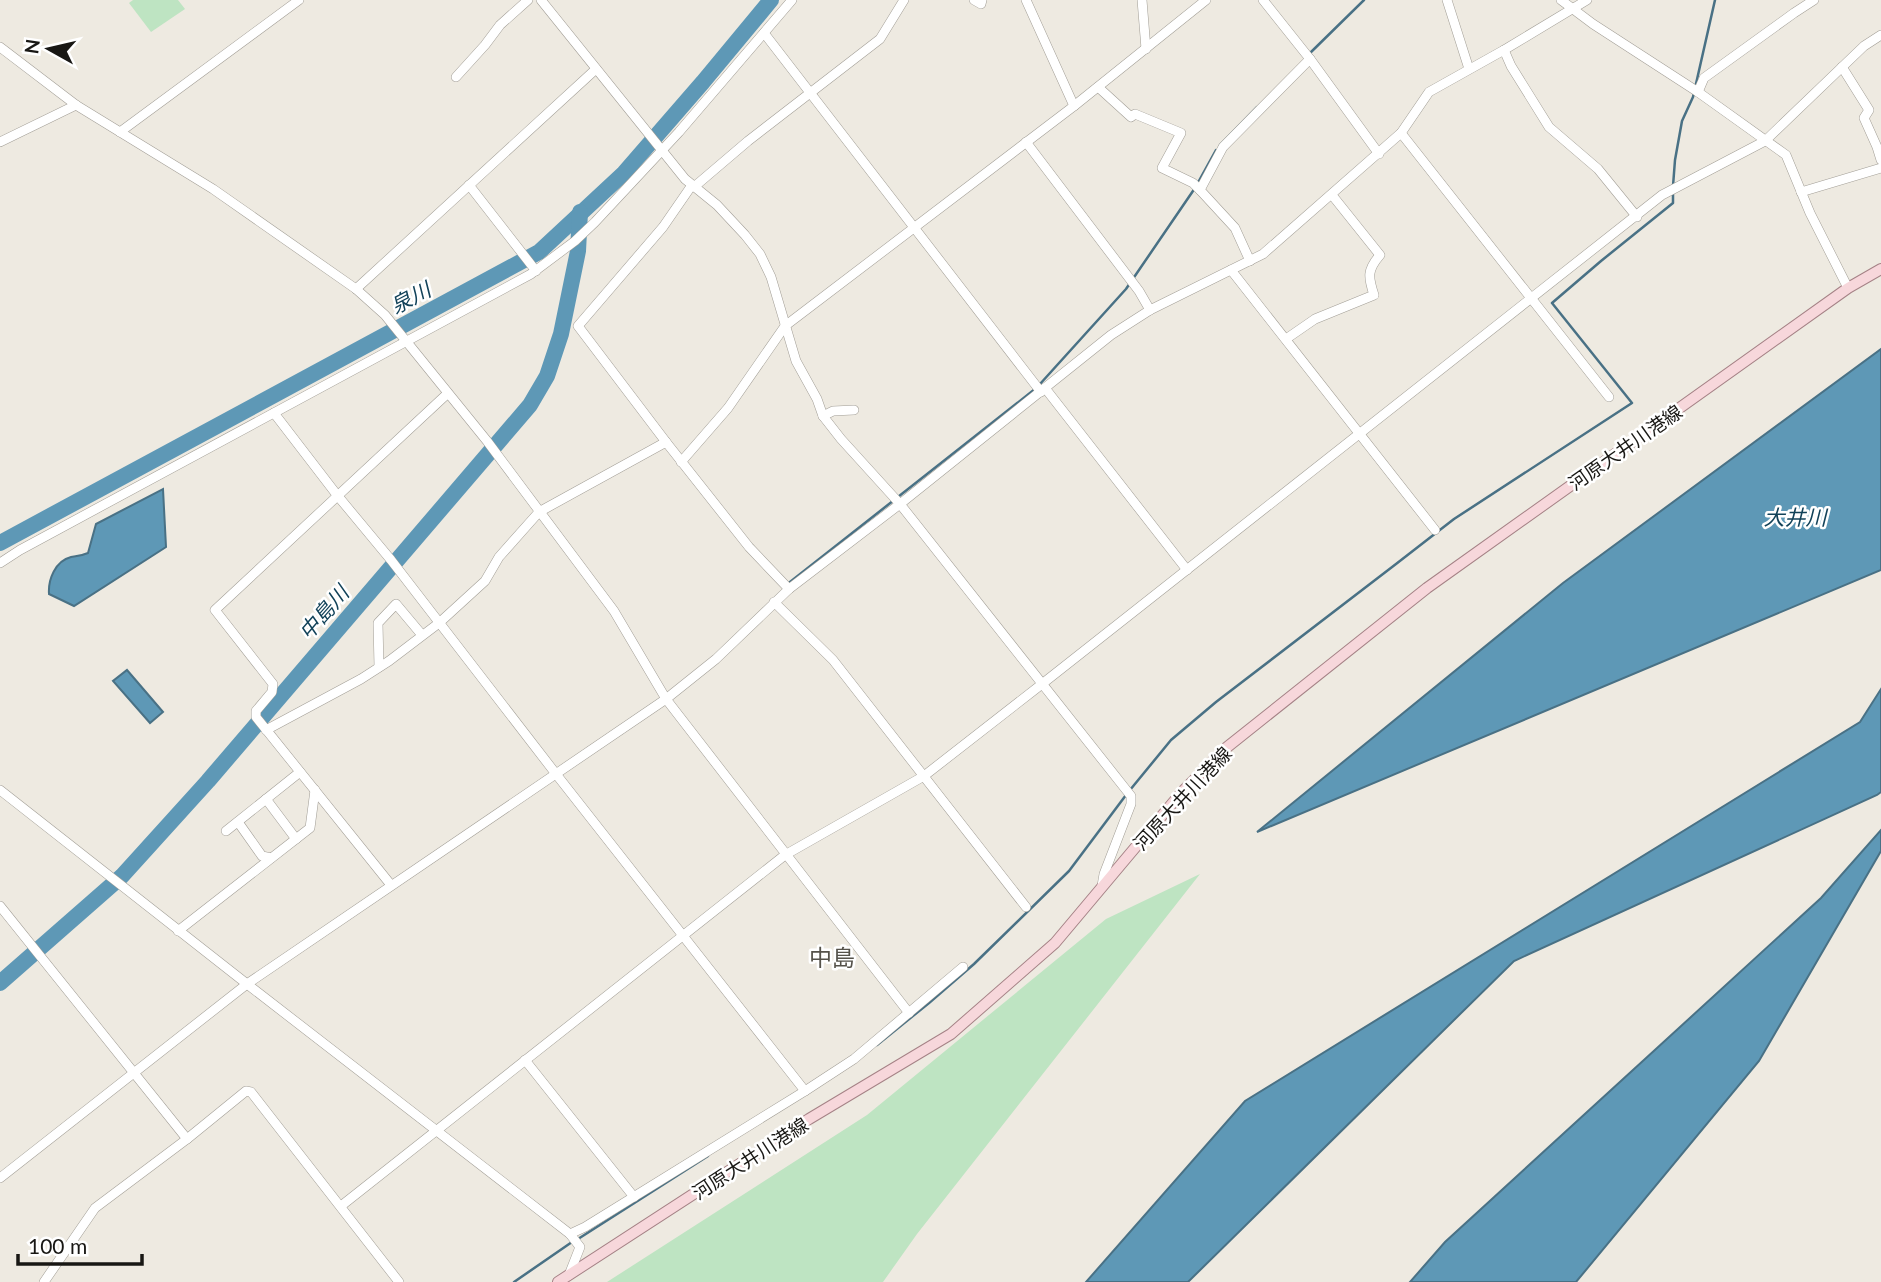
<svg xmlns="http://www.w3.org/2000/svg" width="1881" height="1282" font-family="Lato,'Noto Sans JP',sans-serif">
	<rect width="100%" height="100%" fill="#eeeae1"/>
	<!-- green -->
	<g fill="#bee4c2">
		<polygon points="133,0 178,0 185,9 151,32 129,3"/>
		<polygon points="1200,874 917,1234 883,1282 607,1282 867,1115 1106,919"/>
	</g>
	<!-- water -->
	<g fill="#5e98b6" stroke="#497185" stroke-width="2">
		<polygon points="1881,349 1881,570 1257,832 1563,583"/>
		<path d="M 163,489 L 166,547 L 74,606 L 49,594 C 48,580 55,561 71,557 C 78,556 81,556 88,553 L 96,524 Z"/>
		<polygon points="127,670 163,712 150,723 113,681"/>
		<polygon points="1881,689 1881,792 1877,795 1514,961 1188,1282 1086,1282 1245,1101 1860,722"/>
		<polygon points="1881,830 1881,851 1759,1061 1576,1282 1410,1282 1445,1242 1821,898"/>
	</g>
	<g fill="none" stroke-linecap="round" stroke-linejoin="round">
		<!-- stream -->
		<g stroke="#497185" stroke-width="2.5">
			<polyline points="1308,55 1364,0"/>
			<polyline points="1220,145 1257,107"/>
			<polyline points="1673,186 1675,160 1682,121 1693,97 1715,0"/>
			<polyline points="1040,384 1126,289 1195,188 1216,150"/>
			<polyline points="790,582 1035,389"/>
			<polyline points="1130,790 1171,740 1216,702 1396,564 1454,519 1632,403 1552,303 1601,261 1673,203 1673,193"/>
			<polyline points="877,1045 929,1003 974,964 1069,871 1126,795"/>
			<polyline points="578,1239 708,1156"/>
			<polyline points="514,1282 572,1242"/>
		</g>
		<!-- river -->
		<g stroke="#5e98b6" stroke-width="16">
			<polyline points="0,543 539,252 624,173 703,82 771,0"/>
			<polyline points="0,983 122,876 208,781 530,405 547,376 561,334 578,251 580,212"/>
		</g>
		<defs>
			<g id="minor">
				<polyline points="541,0 685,179 717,205 745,235 760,254 771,277 796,361 817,399 823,416 841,439 900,504 1131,796 1131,804 1104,874 1102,886"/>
				<polyline points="974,0 981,4 982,0"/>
				<polyline points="1026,0 1074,106"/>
				<polyline points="1142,0 1146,49"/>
				<polyline points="1263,0 1310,59 1379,154"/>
				<polyline points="1447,0 1469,69"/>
				<polyline points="1561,0 1593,24 1698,92 1786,155 1810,213 1848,288"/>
				<polyline points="764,33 1041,392"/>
				<polyline points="0,47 76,105 213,189 356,289 385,315 487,441 614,611 666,699 909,1013"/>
				<polyline points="1504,50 1511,66 1549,127 1598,169 1637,217"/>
				<polyline points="1842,67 1869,110 1864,118 1877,147 1881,160"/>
				<polyline points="456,77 485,45 500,25 528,0"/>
				<polyline points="1098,87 1131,117 1135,114 1181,133 1162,168 1193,183 1200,190"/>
				<polyline points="1698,92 1704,78 1794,13 1814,0"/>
				<polyline points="120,132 299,0"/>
				<polyline points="1401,133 1609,397"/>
				<polyline points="0,142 76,105"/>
				<polyline points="1026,142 1139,291 1150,310"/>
				<polyline points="469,185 536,271"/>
				<polyline points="694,187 748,141 880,39 904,0"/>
				<polyline points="1801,192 1881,168"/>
				<polyline points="1250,261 1235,228 1200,190 1223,147 1310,59"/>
				<polyline points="1231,270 1435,530"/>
				<polyline points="356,289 596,69"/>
				<path d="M 1286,339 L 1315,319 L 1374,295 C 1368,277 1367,270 1380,255 L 1332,195"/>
				<polyline points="1045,388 1187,570"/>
				<polyline points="274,413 337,495 391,560 556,774 805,1091"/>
				<polyline points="823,416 833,411 854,410"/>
				<polyline points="666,442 578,326 663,227 692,185"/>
				<polyline points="681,462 728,408 785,326 1074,106 1206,0"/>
				<polyline points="0,563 20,550 531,274 575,241 595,222 679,132 792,0"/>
				<polyline points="774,602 833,660 1026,907"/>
				<polyline points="379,667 378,623 396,604 422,635"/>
				<polyline points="266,730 361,679 389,661 439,623 485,581 499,557 539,512 666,442 749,547 789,589"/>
				<polyline points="0,790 247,984 570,1234 580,1247 569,1275"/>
				<polyline points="266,799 296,839"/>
				<polyline points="238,822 262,856 271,858"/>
				<polyline points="226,831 300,772"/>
				<polyline points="391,885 256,717 256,711 272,692 273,684 215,610 447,394"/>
				<polyline points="0,906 187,1139"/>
				<polyline points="178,931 310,828 315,790"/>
				<polyline points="525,1060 634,1197"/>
				<polyline points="0,1178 247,984 666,699 716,659 789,589 900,504 1111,335 1150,310 1263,254 1401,133 1429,92 1504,50 1587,0"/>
				<polyline points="341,1206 785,855 924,776 1042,684 1662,195 1765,141 1864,46 1881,35"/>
				<polyline points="570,1234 585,1227 805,1091 854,1059 963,967"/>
				<polyline points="44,1282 95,1208 187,1139 246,1091 251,1092 399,1282"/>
			</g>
			<polyline id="major" points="558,1282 809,1119 951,1034 1055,943 1181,793 1226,748 1427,588 1848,288 1881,269"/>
		</defs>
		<!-- minor casing -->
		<use href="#minor" stroke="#a29e96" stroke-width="10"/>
		<!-- major casing -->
		<use href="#major" stroke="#a58286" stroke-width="12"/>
		<!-- minor -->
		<use href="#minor" stroke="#fff" stroke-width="9"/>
		<!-- major -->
		<use href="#major" stroke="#f7d7db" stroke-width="10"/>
	</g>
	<g text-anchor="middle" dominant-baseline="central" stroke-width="5" stroke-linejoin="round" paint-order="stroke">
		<!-- street labels -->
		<g font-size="19" fill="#181714" stroke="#fff">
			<text transform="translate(1625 447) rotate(-35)">河原大井川港線</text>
			<text transform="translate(1182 798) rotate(-47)">河原大井川港線</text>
			<text transform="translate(750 1158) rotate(-33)">河原大井川港線</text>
		</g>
		<!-- water labels -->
		<g font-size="21" font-style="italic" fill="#124259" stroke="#fff">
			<text transform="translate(410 297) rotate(-28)">泉川</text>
			<text x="1795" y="516">大井川</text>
			<text transform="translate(323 612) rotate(-49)">中島川</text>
		</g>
		<!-- quarter labels -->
		<g font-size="23" fill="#55524a" stroke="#fff">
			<text x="832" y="957">中島</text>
		</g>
	</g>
	<!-- north arrow -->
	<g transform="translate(49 49) rotate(278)" stroke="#ffffff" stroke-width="5" paint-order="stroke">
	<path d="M0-5L12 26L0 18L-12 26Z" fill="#181714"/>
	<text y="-10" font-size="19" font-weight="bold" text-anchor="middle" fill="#181714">N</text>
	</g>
	<!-- scale -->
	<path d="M18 1254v10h124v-10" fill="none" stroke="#181714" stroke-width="3.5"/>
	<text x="28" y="1254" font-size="21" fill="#181714" stroke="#ffffff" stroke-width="5" paint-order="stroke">100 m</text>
</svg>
